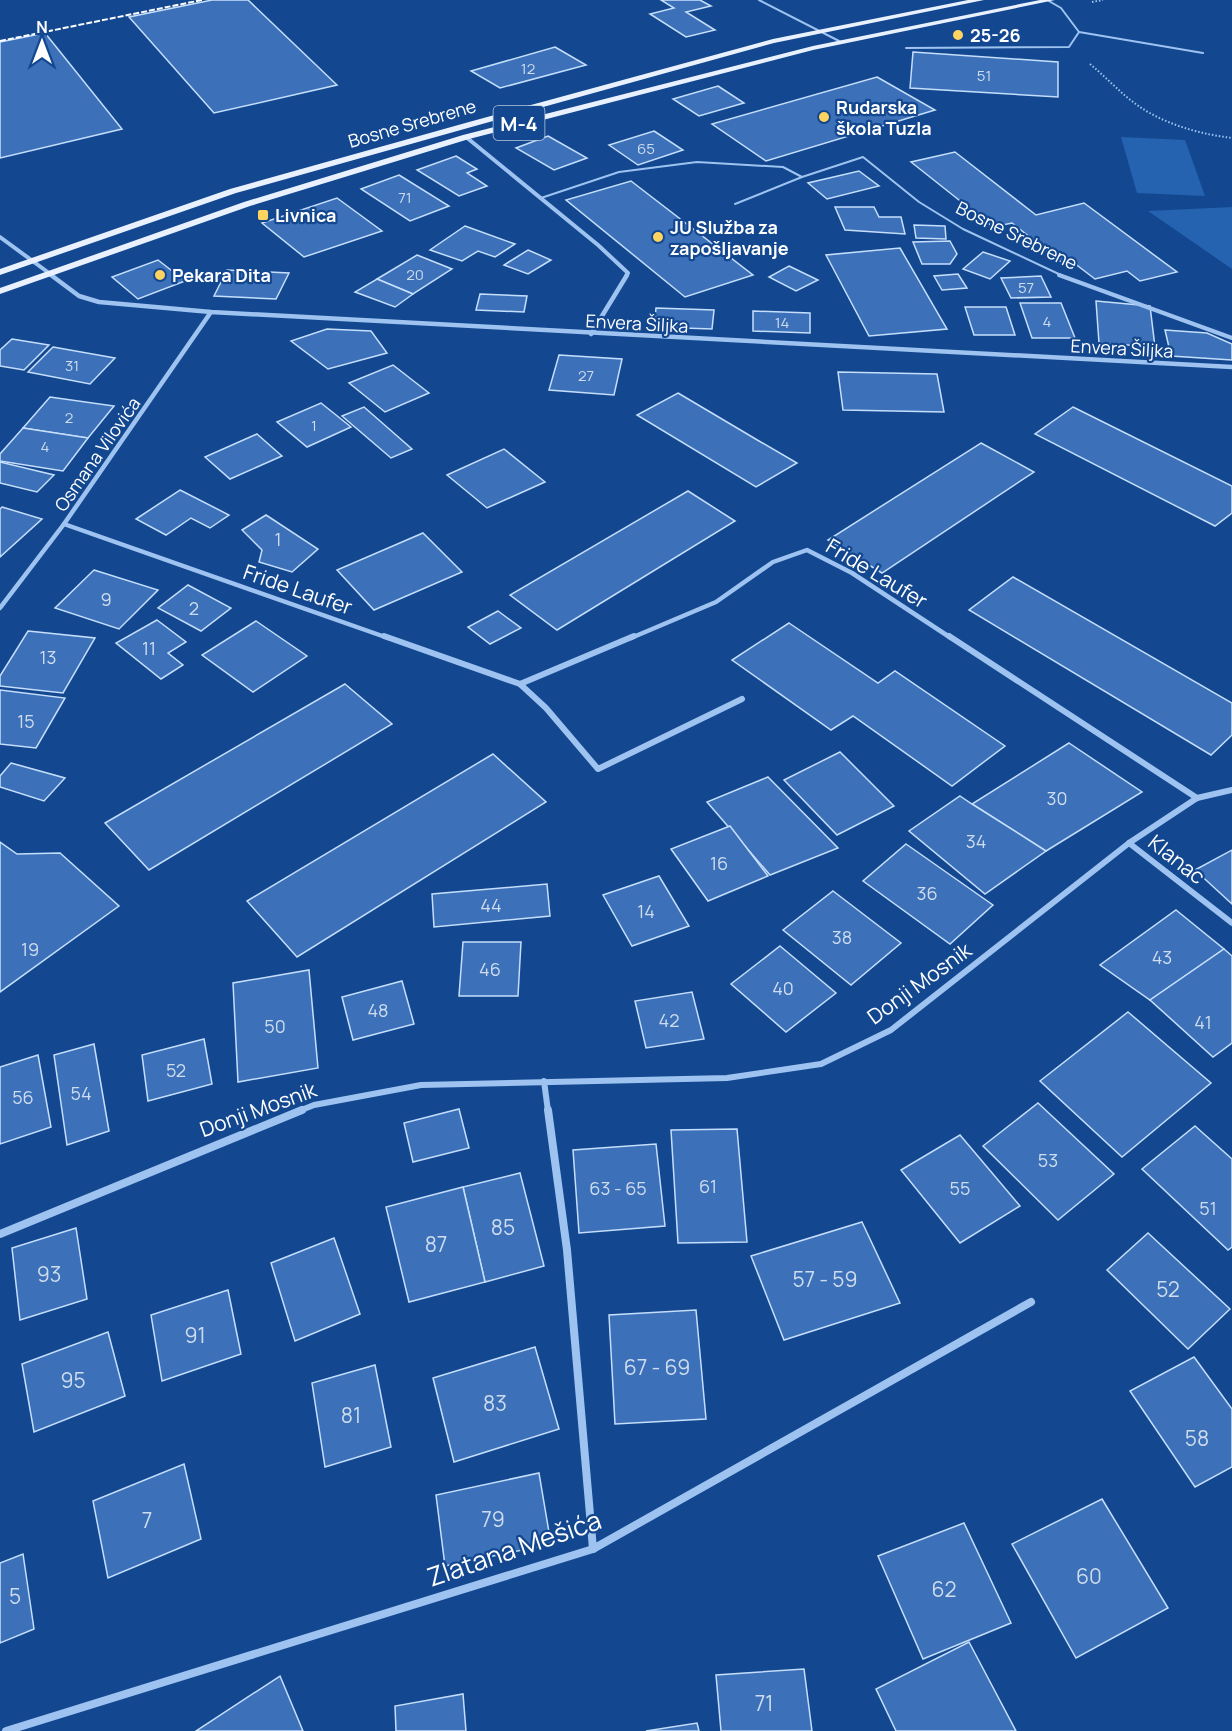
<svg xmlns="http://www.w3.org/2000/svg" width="1232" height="1731" font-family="Manrope,sans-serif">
	<rect width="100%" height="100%" fill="#134890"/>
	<!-- green -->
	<g fill="#2562af">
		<polygon points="1121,137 1185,140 1205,196 1137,193"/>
		<polygon points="1232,207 1232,269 1148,211"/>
	</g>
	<!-- building -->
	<g fill="#3c71b9" stroke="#c5defc" stroke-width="1.5">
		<polygon points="212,0 248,0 337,85 214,113 129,17"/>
		<polygon points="661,0 700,0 711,6 686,12 715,30 686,37 650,14 674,8"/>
		<polygon points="45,33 122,129 0,158 0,42"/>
		<polygon points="555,47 586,65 500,88 471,71"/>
		<polygon points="913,52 1058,62 1058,97 910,88"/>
		<polygon points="877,77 935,110 766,161 712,124"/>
		<polygon points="718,86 744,103 699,116 673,99"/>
		<polygon points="654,131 683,150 638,165 609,145"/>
		<polygon points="548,136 587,158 554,170 516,148"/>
		<polygon points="955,152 1036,215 1084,203 1177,272 1140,281 1127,271 1095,279 1074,263 1065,265 1012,223 993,227 911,162"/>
		<polygon points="456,156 477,169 467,173 487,186 459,196 417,170"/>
		<polygon points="859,171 879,186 827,199 808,183"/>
		<polygon points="399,175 449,206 410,221 361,189"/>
		<polygon points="631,181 753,275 685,297 566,200"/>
		<polygon points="337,198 382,231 304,257 262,223"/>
		<polygon points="835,207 874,207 879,217 901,217 905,234 845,230"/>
		<polygon points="914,225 945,226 946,239 916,238"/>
		<polygon points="465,226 515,244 495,257 478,251 462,261 430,250"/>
		<polygon points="950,241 957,254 950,264 922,264 913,242"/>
		<polygon points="900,248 947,329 869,336 826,255"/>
		<polygon points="528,250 551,260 528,274 504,265"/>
		<polygon points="983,252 1010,261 990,279 963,269"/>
		<polygon points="417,255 452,269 413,294 377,279"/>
		<polygon points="158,260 185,281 138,299 112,277"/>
		<polygon points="789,266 818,280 796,291 769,277"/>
		<polygon points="227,270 289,273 276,299 214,296"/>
		<polygon points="958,274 967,288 942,290 934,276"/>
		<polygon points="1041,276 1051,297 1011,298 1001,278"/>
		<polygon points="377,279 413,294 395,307 355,292"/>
		<polygon points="480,294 527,296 524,312 476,310"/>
		<polygon points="1096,301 1150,306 1155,347 1099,343"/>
		<polygon points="1020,303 1061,303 1075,338 1032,338"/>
		<polygon points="965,307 1006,307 1015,335 974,335"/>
		<polygon points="656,308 714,310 712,329 654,327"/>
		<polygon points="753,311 810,313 810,333 753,331"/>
		<polygon points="327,329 371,331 387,353 328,369 291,341"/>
		<polygon points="1165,330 1207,333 1232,344 1232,360 1171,356"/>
		<polygon points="12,339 49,345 24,370 0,366 0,350"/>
		<polygon points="53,347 115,358 90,384 28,372"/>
		<polygon points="559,355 622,359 614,395 549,390"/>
		<polygon points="393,365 429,393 385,412 349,383"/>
		<polygon points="838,372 937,374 944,412 843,410"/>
		<polygon points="678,393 759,441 797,463 756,487 637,415"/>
		<polygon points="50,397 114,406 88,438 23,428"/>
		<polygon points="321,403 351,427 307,447 277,422"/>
		<polygon points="364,407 412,449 391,458 342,416"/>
		<polygon points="1073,407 1232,486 1232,513 1215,526 1035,434"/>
		<polygon points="23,428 88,438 63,471 0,461 0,454"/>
		<polygon points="257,434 282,456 230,479 205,457"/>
		<polygon points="981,443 1034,472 882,573 828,540"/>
		<polygon points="504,449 545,482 487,508 447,475"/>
		<polygon points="0,462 54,475 37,492 0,483"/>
		<polygon points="180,490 229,515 210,528 191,518 166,535 136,519"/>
		<polygon points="688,491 735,521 557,630 510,595"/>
		<polygon points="2,507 42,519 0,557 0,509"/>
		<polygon points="266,515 318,549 292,572 259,562 262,550 242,530"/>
		<polygon points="423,533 462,572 374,610 337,570"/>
		<polygon points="94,570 158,590 119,629 55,608"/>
		<polygon points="1013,577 1232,703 1232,735 1211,755 969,610"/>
		<polygon points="188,585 231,608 201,631 158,608"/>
		<polygon points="498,611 521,628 490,644 468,627"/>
		<polygon points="157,620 186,642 168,653 183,665 161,679 116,643"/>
		<polygon points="256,621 307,656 253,692 202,655"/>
		<polygon points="789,623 878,683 895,671 1005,746 952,786 853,716 831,730 732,660"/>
		<polygon points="28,631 95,638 63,693 0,686 0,676"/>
		<polygon points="345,684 392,724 149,870 105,823"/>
		<polygon points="0,690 65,698 36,748 0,744"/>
		<polygon points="1069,743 1142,792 1046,851 972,804"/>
		<polygon points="840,752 894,806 837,835 784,780"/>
		<polygon points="493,754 546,802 297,957 247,901"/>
		<polygon points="11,763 65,778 44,801 0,787 0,776"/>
		<polygon points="768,777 838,848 770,875 707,802"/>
		<polygon points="960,796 972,804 1046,851 985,894 909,831"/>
		<polygon points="730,826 768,876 708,901 671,849"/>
		<polygon points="0,842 17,854 60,853 119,906 0,992"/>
		<polygon points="906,844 993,905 950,944 863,881"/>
		<polygon points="1232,850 1232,904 1195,870"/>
		<polygon points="659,876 689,926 632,946 603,895"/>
		<polygon points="547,884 550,916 434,927 432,894"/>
		<polygon points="833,891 901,943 851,985 783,930"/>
		<polygon points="1176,910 1224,949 1150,1000 1100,965"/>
		<polygon points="463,942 521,942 518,996 459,996"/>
		<polygon points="780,946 836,993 786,1032 731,984"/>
		<polygon points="1224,949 1232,956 1232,1043 1213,1057 1150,1000"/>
		<polygon points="309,970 318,1068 238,1082 233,983"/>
		<polygon points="402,981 414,1024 353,1040 342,997"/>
		<polygon points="692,992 704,1039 646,1048 635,1001"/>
		<polygon points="1128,1012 1211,1083 1122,1157 1040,1081"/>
		<polygon points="204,1039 212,1084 148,1101 142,1055"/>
		<polygon points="94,1044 109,1131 67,1145 54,1055"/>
		<polygon points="38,1055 51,1127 0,1144 0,1067"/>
		<polygon points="1038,1103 1114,1174 1058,1220 983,1146"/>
		<polygon points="459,1109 469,1148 413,1162 404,1123"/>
		<polygon points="1195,1126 1232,1159 1232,1247 1228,1250 1142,1169"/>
		<polygon points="737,1129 747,1242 678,1243 671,1130"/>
		<polygon points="960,1135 1020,1206 960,1243 901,1170"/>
		<polygon points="656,1144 665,1226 579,1233 573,1150"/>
		<polygon points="520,1173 544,1266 485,1282 463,1187"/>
		<polygon points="463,1187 485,1282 409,1302 386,1207"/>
		<polygon points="862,1222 900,1303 784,1340 751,1256"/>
		<polygon points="76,1228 87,1299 20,1320 12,1248"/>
		<polygon points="1148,1233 1230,1309 1188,1349 1107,1270"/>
		<polygon points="334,1238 360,1314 295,1341 271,1263"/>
		<polygon points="228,1290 241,1354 162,1381 151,1315"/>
		<polygon points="696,1310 706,1419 615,1424 609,1315"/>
		<polygon points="108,1332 125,1396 34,1432 22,1364"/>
		<polygon points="535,1347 559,1429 454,1462 433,1378"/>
		<polygon points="1194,1357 1232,1409 1232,1467 1195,1487 1130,1391"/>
		<polygon points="375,1365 391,1447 325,1467 312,1383"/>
		<polygon points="184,1464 201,1539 108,1578 93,1501"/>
		<polygon points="539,1473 551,1544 445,1566 436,1495"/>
		<polygon points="1102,1499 1168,1608 1076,1658 1012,1544"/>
		<polygon points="964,1523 1011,1623 923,1659 878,1556"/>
		<polygon points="23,1554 34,1629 0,1643 0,1563"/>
		<polygon points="969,1642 1016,1731 896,1731 876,1689"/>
		<polygon points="804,1669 812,1731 721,1731 716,1675"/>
		<polygon points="280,1676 303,1731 196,1731"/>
		<polygon points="463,1694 466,1731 396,1731 395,1706"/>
		<polygon points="697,1723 699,1731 646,1731"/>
	</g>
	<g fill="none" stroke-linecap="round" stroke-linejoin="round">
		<!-- path -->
		<g stroke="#9ec3f1" stroke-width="2" stroke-dasharray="1.5 2" stroke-linecap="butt">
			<polyline points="1092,2 1103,0"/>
			<path d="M 1090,64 C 1107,78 1122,95 1140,107 C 1167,125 1200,134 1232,138"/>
		</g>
		<!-- lane-far1 -->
		<g stroke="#9ec3f1" stroke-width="2">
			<polyline points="759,0 841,42"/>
			<polyline points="1079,32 1203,53"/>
			<polyline points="906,48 1069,47 1079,32 1061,8 1047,0"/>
			<polyline points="802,177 863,157 919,202 963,229 1063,276"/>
			<polyline points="541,198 619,172 697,162 783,167 802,177 735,204"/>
		</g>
		<!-- lane -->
		<polyline stroke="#9ec3f1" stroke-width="4" points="1059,275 1232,338"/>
		<!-- street-far3 -->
		<g stroke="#9ec3f1" stroke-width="4">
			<polyline points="466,137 598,245 628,273 626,276"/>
			<polyline points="0,237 53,276"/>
		</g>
		<!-- street-far2 -->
		<g stroke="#9ec3f1" stroke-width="4.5">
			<polyline points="51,275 79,296 99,302 211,312 1232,367"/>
			<polyline points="591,334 627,275"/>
			<polyline points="64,524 388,638"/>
			<polyline points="0,608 64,524 211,312"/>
			<polyline points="631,638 716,602 773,562 807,550 852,573 951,638"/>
		</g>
		<!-- street-far1 -->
		<g stroke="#9ec3f1" stroke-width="6">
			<polyline points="384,636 520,684 634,636"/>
			<polyline points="949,636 1197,798"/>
			<polyline points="520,684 546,708 598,769 742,699"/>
			<polyline points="1129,843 1232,923"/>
			<polyline points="544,1081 548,1111"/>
			<polyline points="299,1111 314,1105 421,1085 727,1078 821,1064 891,1030 1129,843 1197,798 1232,790"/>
		</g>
		<!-- street -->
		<g stroke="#9ec3f1" stroke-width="8">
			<polyline points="548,1110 567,1250 593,1549"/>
			<polyline points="0,1234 302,1110"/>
			<polyline points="6,1731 593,1549 1031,1302"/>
		</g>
		<!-- primary -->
		<g fill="#e9f1ff" fill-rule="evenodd">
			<polygon points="968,0 984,0 774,43 475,126 236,193 0,275 0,269 230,189 469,122 773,39"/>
			<polygon points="1040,0 1055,0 813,50 469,139 250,206 0,294 0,288 244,202 463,135 813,46"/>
		</g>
		<!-- rail -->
		<polyline stroke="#fff" stroke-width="2" stroke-dasharray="6 2" stroke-linecap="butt" points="0,41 202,0"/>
	</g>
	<!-- markers -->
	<g fill="#ffd35f" stroke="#134890" stroke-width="2">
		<circle cx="958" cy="35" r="6"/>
		<circle cx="824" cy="117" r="6"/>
		<rect x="257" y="209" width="12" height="12" rx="3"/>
		<circle cx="658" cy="237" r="6"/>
		<circle cx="160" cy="275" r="6"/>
	</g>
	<g text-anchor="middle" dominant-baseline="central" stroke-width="4.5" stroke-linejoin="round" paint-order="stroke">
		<!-- far-number labels -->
		<g font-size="15" fill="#cedcee">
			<text x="528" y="68">12</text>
			<text x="984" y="75">51</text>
			<text x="646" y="148">65</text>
			<text x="405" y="197">71</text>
			<text x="415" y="274">20</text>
			<text x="1026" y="287">57</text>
			<text x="1047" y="321">4</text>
			<text x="782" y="322">14</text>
			<text x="72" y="365">31</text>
			<text x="586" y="375">27</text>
			<text x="69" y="417">2</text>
			<text x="314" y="425">1</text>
			<text x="45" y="446">4</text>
		</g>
		<!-- far-poi labels -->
		<g font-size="18" font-weight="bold" fill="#fff" stroke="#134890" text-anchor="start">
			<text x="970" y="35">25-26</text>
			<text x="836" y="107">Rudarska<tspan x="836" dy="21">škola Tuzla</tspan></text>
			<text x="275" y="215">Livnica</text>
			<text x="670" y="227">JU Služba za<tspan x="670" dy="21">zapošljavanje</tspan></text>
			<text x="172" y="275">Pekara Dita</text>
		</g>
		<!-- far-street labels -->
		<g font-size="18" fill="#fff" stroke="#134890">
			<text transform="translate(412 123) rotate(-16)">Bosne Srebrene</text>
			<text transform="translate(1017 235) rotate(26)">Bosne Srebrene</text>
			<text transform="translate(637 323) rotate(3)">Envera Šiljka</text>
			<text transform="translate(1122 348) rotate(3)">Envera Šiljka</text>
			<text transform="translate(97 454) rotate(-55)">Osmana Vilovića</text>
		</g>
		<!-- number labels -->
		<g font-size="18" fill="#cedcee">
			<text x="278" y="539">1</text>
			<text x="106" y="599">9</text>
			<text x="194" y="608">2</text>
			<text x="149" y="648">11</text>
			<text x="48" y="657">13</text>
			<text x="26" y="721">15</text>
			<text x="1057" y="798">30</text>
			<text x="976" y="841">34</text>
			<text x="719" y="863">16</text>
			<text x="927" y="893">36</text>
			<text x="491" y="905">44</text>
			<text x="646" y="911">14</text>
			<text x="842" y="937">38</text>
			<text x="30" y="949">19</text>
			<text x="1162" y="957">43</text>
			<text x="490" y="969">46</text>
			<text x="783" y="988">40</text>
			<text x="378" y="1010">48</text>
			<text x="669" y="1020">42</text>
			<text x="1203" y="1022">41</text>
			<text x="275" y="1026">50</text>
			<text x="176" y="1070">52</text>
			<text x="81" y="1093">54</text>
			<text x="23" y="1097">56</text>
			<text x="1048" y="1160">53</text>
			<text x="708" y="1186">61</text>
			<text x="618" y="1188">63 - 65</text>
			<text x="960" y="1188">55</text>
			<text x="1208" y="1208">51</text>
		</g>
		<!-- shield labels -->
		<rect fill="#134890" stroke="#b8c8de" stroke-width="1.5" x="493.5" y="106" width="51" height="34" rx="4.5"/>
		<g font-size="20" font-weight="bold" fill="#fff">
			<text x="519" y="123">M-4</text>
		</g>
		<!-- street labels -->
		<g font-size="21" fill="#fff" stroke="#134890">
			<text transform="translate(877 573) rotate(31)">Fride Laufer</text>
			<text transform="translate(298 589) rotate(19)">Fride Laufer</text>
			<text transform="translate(1177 859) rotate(38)">Klanac</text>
			<text transform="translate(919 983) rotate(-36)">Donji Mosnik</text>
			<text transform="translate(258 1109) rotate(-20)">Donji Mosnik</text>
		</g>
		<!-- near-number labels -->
		<g font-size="21" fill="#cedcee">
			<text x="503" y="1227">85</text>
			<text x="436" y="1244">87</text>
			<text x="49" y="1274">93</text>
			<text x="825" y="1279">57 - 59</text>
			<text x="1168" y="1289">52</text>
			<text x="195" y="1335">91</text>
			<text x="657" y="1367">67 - 69</text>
			<text x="73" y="1380">95</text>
			<text x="495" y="1403">83</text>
			<text x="351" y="1415">81</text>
			<text x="1197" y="1438">58</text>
			<text x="493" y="1519">79</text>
			<text x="147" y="1520">7</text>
			<text x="1089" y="1576">60</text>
			<text x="944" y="1589">62</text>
			<text x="15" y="1596">5</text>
			<text x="764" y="1703">71</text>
		</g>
		<!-- near-street labels -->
		<g font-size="26" fill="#fff" stroke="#134890">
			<text transform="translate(514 1548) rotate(-19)">Zlatana Mešića</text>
		</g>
	</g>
	<!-- north arrow -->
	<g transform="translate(42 42)" stroke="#134890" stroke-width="4.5" paint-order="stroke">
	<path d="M0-4.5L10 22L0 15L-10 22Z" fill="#ffffff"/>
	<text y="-9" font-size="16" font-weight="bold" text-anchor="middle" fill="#ffffff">N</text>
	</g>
</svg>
